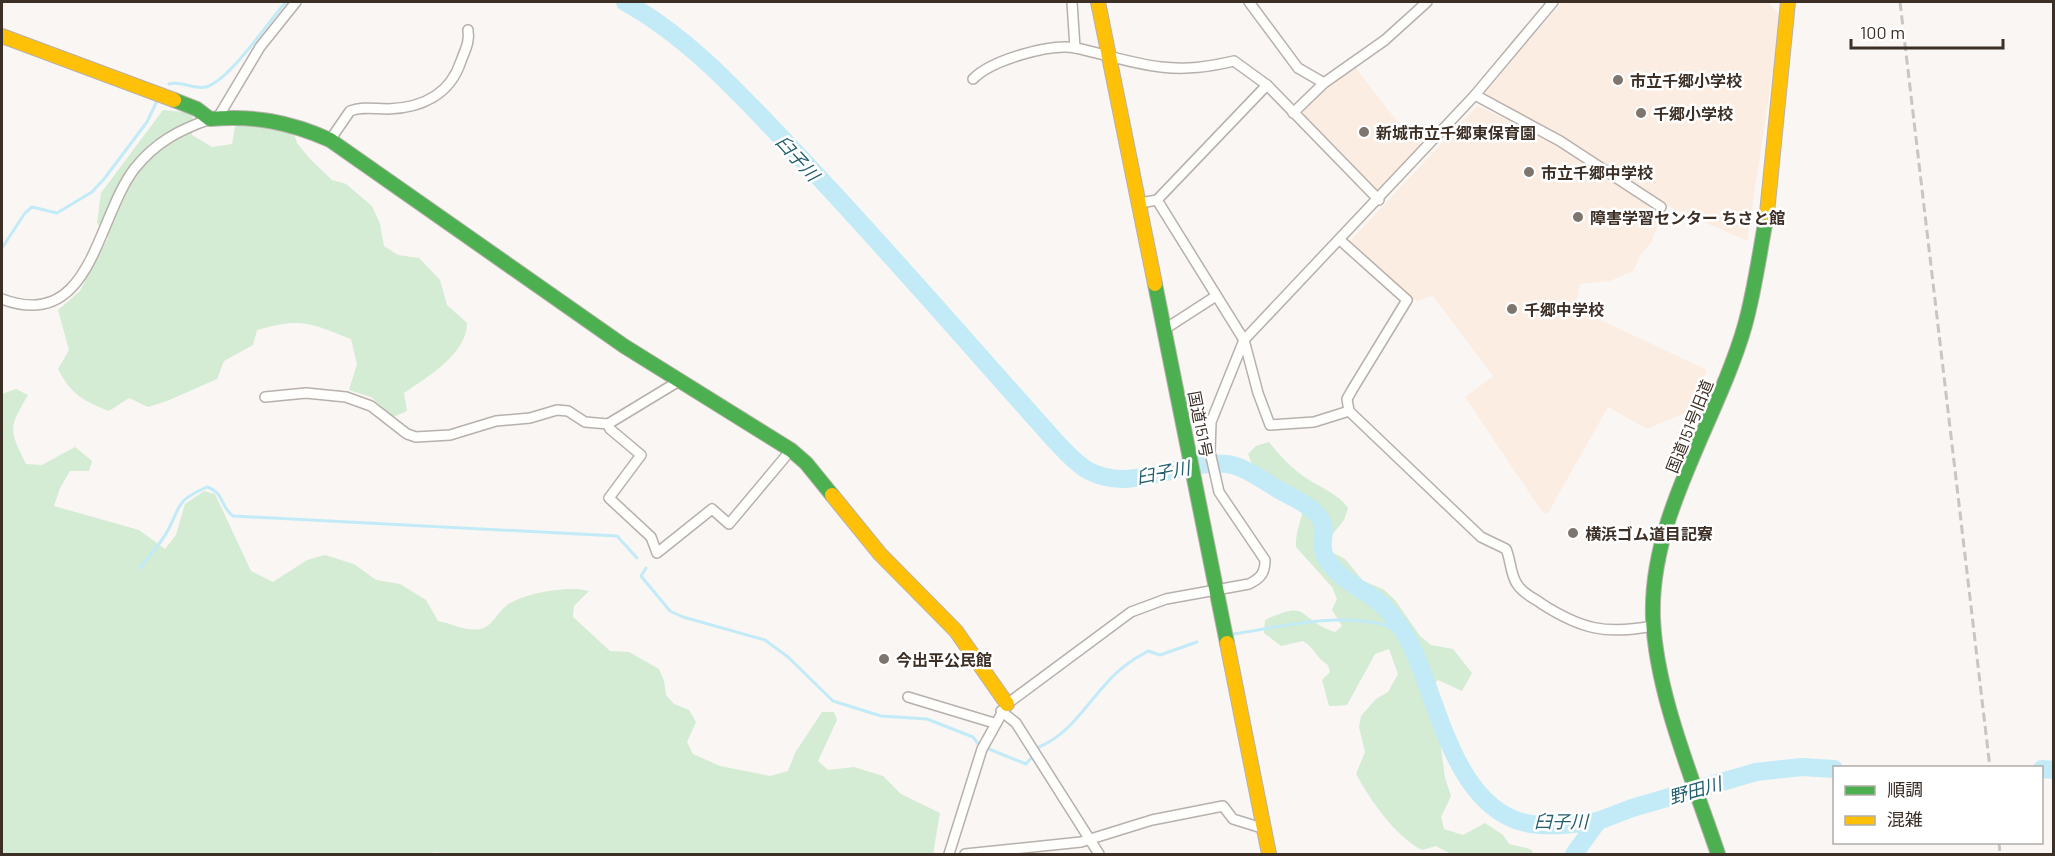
<svg xmlns="http://www.w3.org/2000/svg" width="2055" height="856" font-family="Barlow,'Noto Sans JP',sans-serif">
	<rect width="100%" height="100%" fill="#f9f6f4"/>
	<!-- built -->
	<g fill="#fcede3">
		<polygon points="1562,2 1768,2 1781,17 1747,241 1661,203 1547,127 1486,98 1485,92"/>
		<polygon points="1355,67 1396,120 1422,145 1379,192 1304,119 1304,107 1328,84"/>
		<polygon points="1477,106 1565,146 1663,213 1651,243 1641,254 1633,271 1610,281 1580,284 1577,301 1590,315 1707,370 1685,413 1647,429 1608,407 1548,513 1543,513 1465,397 1493,376 1433,296 1417,301 1350,246 1350,241"/>
	</g>
	<!-- green -->
	<g fill="#d4ebd4">
		<path d="M 163,110 L 193,113 L 192,135 L 212,147 L 232,144 L 235,127 L 244,119 L 292,127 L 297,143 L 310,159 L 332,180 L 346,184 L 372,206 L 380,224 L 384,246 L 398,255 L 419,258 L 440,280 L 447,305 L 467,323 C 467,354 427,377 404,393 L 407,411 L 393,417 L 371,397 L 349,390 L 357,364 L 351,339 C 311,323 300,317 257,330 L 253,345 L 224,361 L 217,379 L 167,401 L 148,407 L 129,398 L 109,411 C 83,401 71,394 58,369 L 69,350 L 58,310 L 80,291 L 108,238 L 97,223 L 101,193 Z"/>
		<path d="M 16,389 L 28,395 C 8,429 9,429 26,464 L 42,465 L 75,447 L 92,461 L 89,471 L 70,471 L 60,488 L 54,506 L 139,530 L 165,549 L 176,535 L 185,504 L 204,491 L 215,494 L 251,571 L 273,582 L 307,560 L 325,555 L 354,564 L 376,580 L 400,584 L 426,600 L 438,621 C 454,624 468,633 484,628 C 493,624 499,611 507,605 C 524,593 570,585 589,591 L 574,606 L 573,617 L 610,651 L 629,652 L 659,669 L 664,681 L 666,695 L 674,704 L 689,710 L 696,722 L 687,742 L 693,754 L 720,766 L 770,776 L 788,771 L 795,753 L 822,712 L 834,712 L 837,720 L 818,761 L 828,770 L 854,767 L 883,776 L 901,794 L 940,813 L 933,854 L 444,854 L 438,852 L 420,854 L 2,854 L 2,394 Z"/>
		<path d="M 1269,442 C 1280,456 1291,468 1306,478 C 1322,489 1336,492 1348,508 L 1344,520 L 1327,541 L 1330,551 L 1345,559 L 1363,581 L 1383,589 L 1395,600 L 1420,636 L 1431,645 L 1453,649 L 1472,673 L 1462,691 L 1438,680 L 1427,690 L 1437,719 L 1445,778 L 1451,796 L 1441,817 L 1444,829 L 1463,835 L 1485,823 L 1503,835 L 1509,844 L 1530,849 L 1534,854 L 1451,854 L 1436,846 L 1422,850 C 1395,836 1371,801 1356,774 L 1365,752 L 1359,727 L 1361,716 L 1376,699 L 1388,692 L 1398,674 L 1389,649 L 1375,654 L 1347,705 L 1329,706 L 1322,680 L 1330,672 L 1328,665 C 1316,658 1315,648 1303,641 L 1281,646 L 1264,633 L 1265,620 C 1311,598 1296,619 1335,632 L 1342,626 L 1332,610 L 1337,599 L 1332,587 L 1296,547 C 1295,529 1304,517 1304,499 L 1254,469 L 1248,454 L 1256,446 Z"/>
	</g>
	<g fill="none" stroke-linecap="round" stroke-linejoin="round">
		<!-- stream -->
		<g stroke="#c2ebf7" stroke-width="3">
			<path d="M 169,84 C 181,80 193,90 206,87 C 231,79 267,23 286,2"/>
			<polyline points="2,248 25,213 32,207 57,213 92,192 104,179 147,122 157,101"/>
			<path d="M 140,568 C 149,556 161,544 168,530 C 182,503 176,501 207,487 C 225,493 220,507 233,516 L 617,536 L 637,558"/>
			<polyline points="646,568 641,576 670,611 683,617 765,640 788,657 833,701 881,716 927,719 973,737 979,745"/>
			<path d="M 1233,634 C 1281,627 1331,613 1381,624 C 1391,626 1401,635 1409,640"/>
			<path d="M 1039,747 C 1068,735 1084,708 1104,686 C 1115,672 1133,659 1148,651 L 1160,655 L 1197,642"/>
			<polyline points="989,749 1026,764 1032,757"/>
		</g>
		<!-- river -->
		<g stroke="#c2ebf7" stroke-width="18">
			<path d="M 625,2 C 692,39 744,99 797,154 C 886,248 971,347 1058,444 C 1067,453 1077,465 1089,471 C 1133,494 1180,459 1227,464 C 1244,466 1264,481 1279,490 C 1293,498 1311,505 1320,518 C 1329,531 1317,546 1327,560 C 1339,578 1360,588 1376,600 C 1389,609 1403,629 1410,643 C 1437,697 1451,793 1513,819 C 1538,830 1573,824 1598,821"/>
			<polyline points="2042,769 2054,770"/>
			<polyline points="1574,854 1598,821 1632,808 1756,772 1802,767 1834,769"/>
		</g>
		<defs>
			<g id="street">
				<polyline points="1072,2 1075,48"/>
				<polyline points="1249,2 1298,68 1324,83"/>
				<path d="M 973,79 C 991,60 1051,43 1076,48 C 1104,54 1133,64 1161,67 C 1187,70 1208,67 1234,61 L 1267,85 L 1379,200"/>
				<polyline points="1475,95 1560,141 1661,207"/>
				<polyline points="1293,113 1324,83 1385,40 1427,2"/>
				<polyline points="217,119 260,47 296,2"/>
				<path d="M 330,140 L 350,111 C 363,106 374,109 388,109 C 421,108 450,95 461,61 C 465,50 470,42 468,30"/>
				<polyline points="1157,200 1244,340 1258,393 1270,425 1314,422 1349,411"/>
				<polyline points="1140,203 1157,200 1267,85"/>
				<path d="M 1340,240 L 1407,300 L 1352,390 L 1347,399 L 1349,411 L 1481,537 L 1506,549 C 1511,560 1510,574 1517,584 C 1523,594 1534,598 1542,604 C 1581,629 1606,635 1652,626"/>
				<path d="M 2,299 C 92,333 96,218 135,168 C 156,142 179,130 210,119"/>
				<polyline points="1165,329 1216,296"/>
				<polyline points="265,397 306,393 346,397 371,406 407,434 416,437 450,435 496,421 530,418 557,410 568,411 585,422 608,424 679,381"/>
				<polyline points="608,424 610,429 641,455 609,498 651,537 657,553 712,509 729,524 791,450"/>
				<polyline points="908,697 994,723"/>
				<polyline points="1001,711 1016,723 1099,854"/>
				<path d="M 949,854 L 982,749 L 1007,704 L 1131,612 L 1166,599 L 1249,584 C 1261,578 1265,573 1265,560 L 1219,492 L 1210,452 L 1211,422 L 1244,340 L 1475,95 L 1553,2"/>
				<polyline points="965,854 1081,842 1152,820 1223,806 1233,819 1265,829"/>
			</g>
			<g id="fast">
				<path d="M 174,100 L 197,109 L 210,119 C 253,115 290,122 330,140 L 624,346 L 791,450 L 806,463 L 832,495"/>
				<polyline points="1155,284 1227,643"/>
				<path d="M 1718,854 C 1694,782 1656,694 1653,618 C 1649,516 1718,420 1745,325 C 1755,289 1760,250 1767,213"/>
			</g>
			<g id="slow">
				<polyline points="1098,2 1155,284"/>
				<polyline points="2,36 174,100"/>
				<polyline points="1767,213 1788,2"/>
				<polyline points="832,495 880,554 956,631 1007,704"/>
				<polyline points="1227,643 1269,854"/>
			</g>
		</defs>
		<!-- street casing -->
		<use href="#street" stroke="#b8b0ab" stroke-width="12"/>
		<!-- fast casing -->
		<use href="#fast" stroke="#b8b0ab" stroke-width="16"/>
		<!-- slow casing -->
		<use href="#slow" stroke="#b8b0ab" stroke-width="16"/>
		<!-- street -->
		<use href="#street" stroke="#fefefd" stroke-width="9"/>
		<!-- fast -->
		<use href="#fast" stroke="#4caf50" stroke-width="14"/>
		<!-- slow -->
		<use href="#slow" stroke="#ffc107" stroke-width="14"/>
		<!-- rail -->
		<g stroke="#c8c6c4" stroke-width="3" stroke-dasharray="9 4.5" stroke-linecap="butt">
			<polyline points="1900,2 1990,768"/>
			<polyline points="1999,842 2000,854"/>
		</g>
	</g>
	<!-- markers -->
	<g fill="#7e756e" stroke="#fff" stroke-width="2">
		<circle cx="1618" cy="80" r="6"/>
		<circle cx="1641" cy="113" r="6"/>
		<circle cx="1364" cy="132" r="6"/>
		<circle cx="1529" cy="172" r="6"/>
		<circle cx="1578" cy="217" r="6"/>
		<circle cx="1512" cy="309" r="6"/>
		<circle cx="1573" cy="533" r="6"/>
		<circle cx="884" cy="659" r="6"/>
	</g>
	<g text-anchor="middle" dominant-baseline="central" stroke-width="5" stroke-linejoin="round" paint-order="stroke">
		<!-- poi labels -->
		<g font-size="16" font-weight="bold" fill="#3c2f26" stroke="#fff" text-anchor="start">
			<text x="1630" y="80">市立千郷小学校</text>
			<text x="1653" y="113">千郷小学校</text>
			<text x="1376" y="132">新城市立千郷東保育園</text>
			<text x="1541" y="172">市立千郷中学校</text>
			<text x="1590" y="217">障害学習センター ちさと館</text>
			<text x="1524" y="309">千郷中学校</text>
			<text x="1585" y="533">横浜ゴム道目記寮</text>
			<text x="896" y="659">今出平公民館</text>
		</g>
		<!-- street labels -->
		<g font-size="16" fill="#3c2f26" stroke="#fff">
			<text transform="translate(1201 424) rotate(79)">国道151号</text>
			<text transform="translate(1689 426) rotate(-68)">国道151号旧道</text>
		</g>
		<!-- water labels -->
		<g font-size="18" font-style="italic" fill="#235f6f" stroke="#fff">
			<text transform="translate(798 158) rotate(48)">臼子川</text>
			<text transform="translate(1163 472) rotate(-11)">臼子川</text>
			<text transform="translate(1695 790) rotate(-16)">野田川</text>
			<text x="1561" y="821">臼子川</text>
		</g>
	</g>
	<!-- border -->
	<rect width="2055" height="856" fill="none" stroke="#3c2f26" stroke-width="6"/>
	<!-- legend -->
	<rect x="1833" y="766" width="210" height="78" fill="#ffffff" stroke="#b1aca8" stroke-width="1.5"/>
	<rect x="1845" y="786" width="30" height="9" fill="#4caf50" stroke="#b1aca8" stroke-width="1.5"/>
	<text x="1887" y="796" font-size="18" fill="#3c2f26">順調</text>
	<rect x="1845" y="816" width="30" height="9" fill="#ffc107" stroke="#b1aca8" stroke-width="1.5"/>
	<text x="1887" y="826" font-size="18" fill="#3c2f26">混雑</text>
	<!-- scale -->
	<path d="M1851 39v9h152v-9" fill="none" stroke="#3c2f26" stroke-width="3"/>
	<text x="1860" y="39" font-size="18" fill="#3c2f26" stroke="#ffffff" stroke-width="4.5" paint-order="stroke">100 m</text>
</svg>
